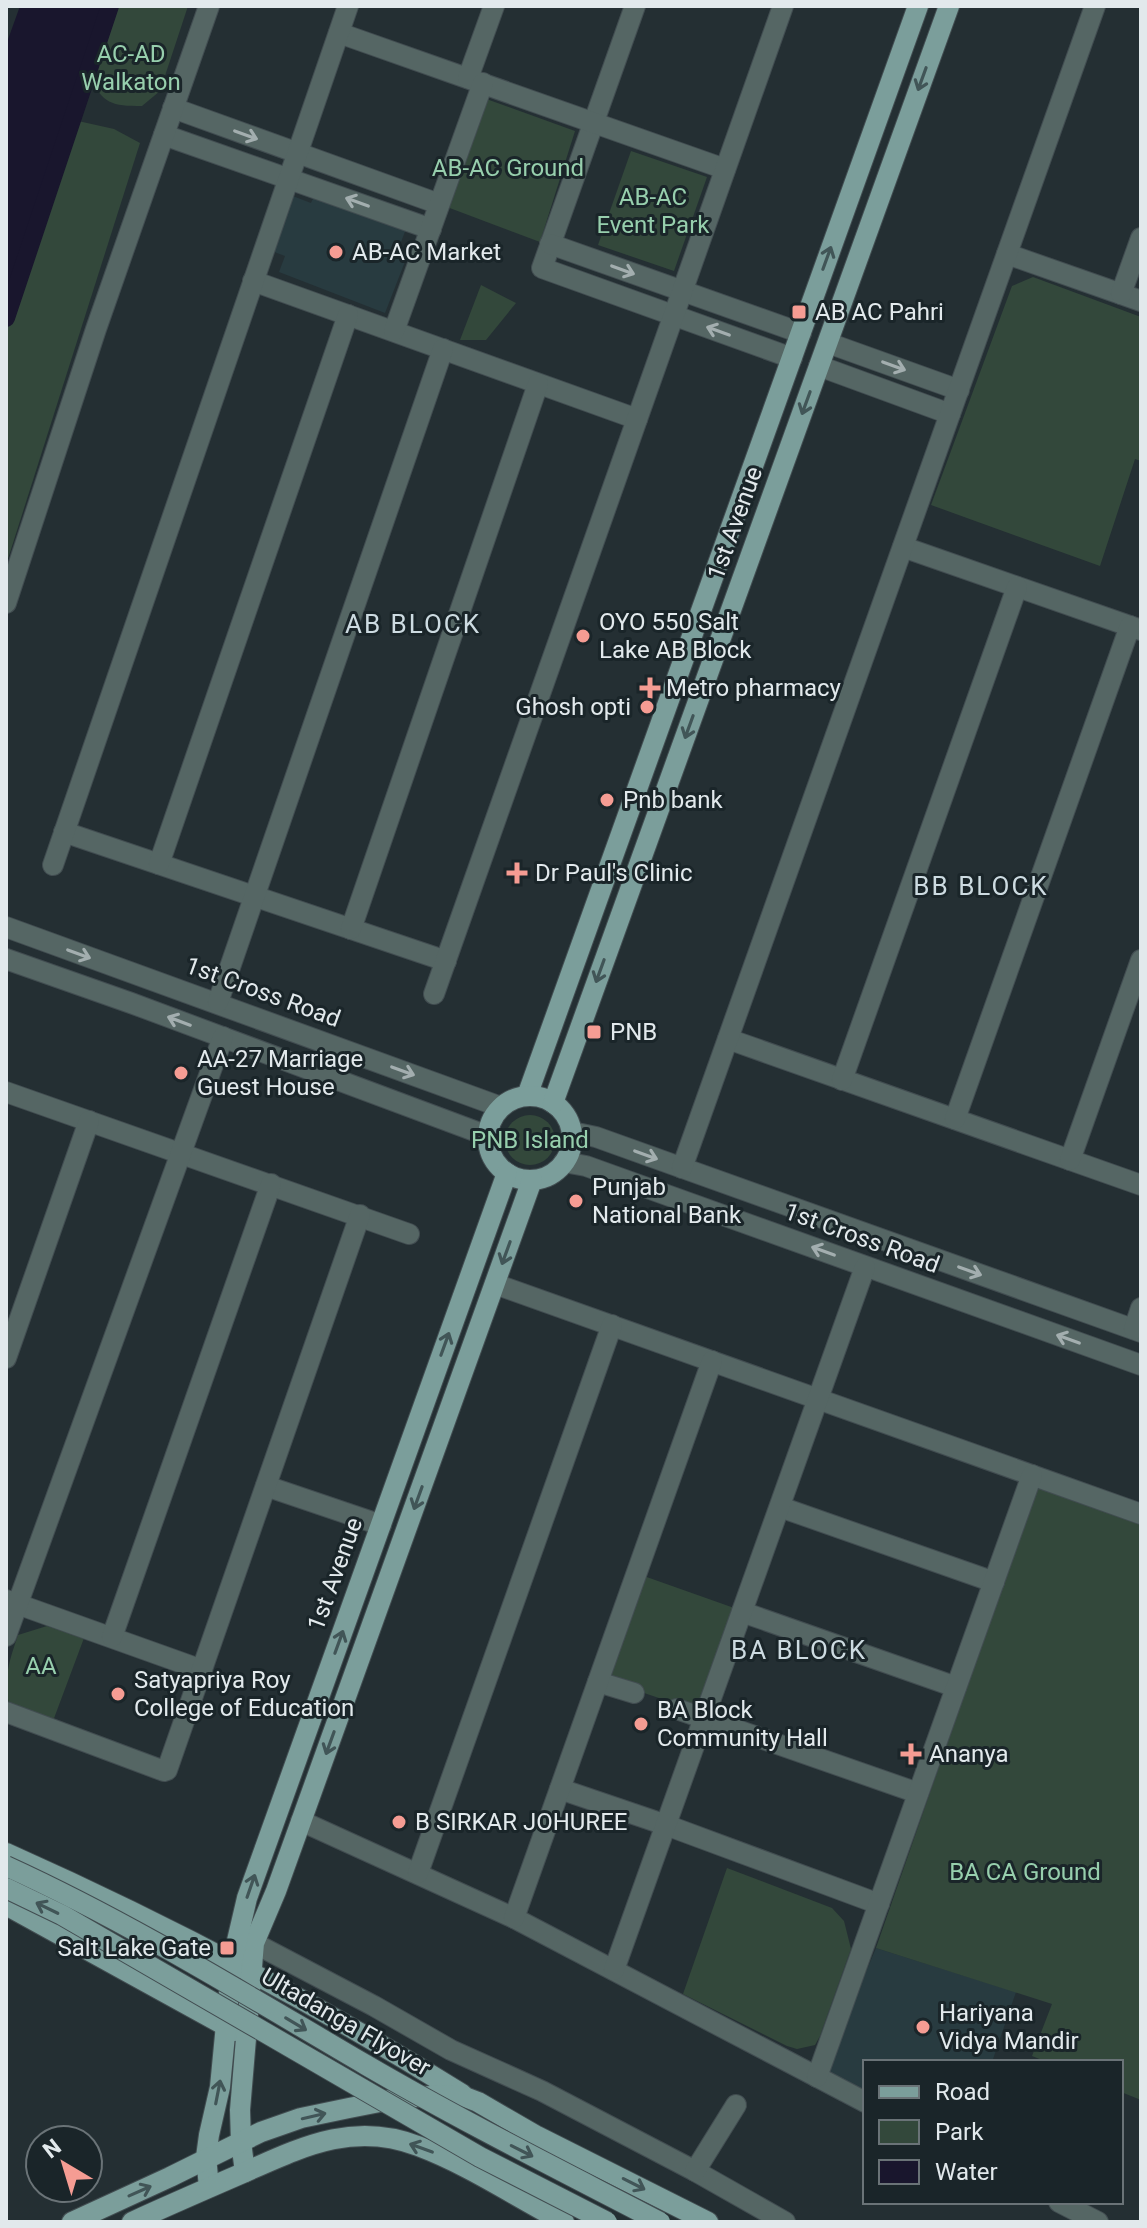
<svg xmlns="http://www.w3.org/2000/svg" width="1147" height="2228" font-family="Roboto,sans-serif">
	<rect width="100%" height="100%" fill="#242f33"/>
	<!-- built -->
	<g fill="#283b40">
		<polygon points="315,194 406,229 396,255 406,259 385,313 279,272 285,256 269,250 290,195 311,203"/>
		<polygon points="876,1948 1016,1992 992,2062 865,2062 865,2095 823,2074"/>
	</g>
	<!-- green -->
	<g fill="#33483b">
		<path d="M 115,6 L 188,6 L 160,91 L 142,106 C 112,106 102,104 90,76 Z"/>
		<polygon points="478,96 575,131 540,242 439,204"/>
		<polygon points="78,121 114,129 140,143 6,565 6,321 65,139 69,127"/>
		<polygon points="631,151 707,177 674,271 598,245"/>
		<polygon points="1033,277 1141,317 1141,461 1135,459 1100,566 931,505 1012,286"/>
		<polygon points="481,285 516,303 486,340 460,340"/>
		<circle cx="530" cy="1140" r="25"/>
		<polygon points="1037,1485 1141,1523 1141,2100 1121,2092 1121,2062 1047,2062 1032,2056 1052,2004 876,1948"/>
		<polygon points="641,1575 737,1609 700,1712 603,1679"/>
		<path d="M 47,1626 L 84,1638 L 53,1721 L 9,1705 C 4,1675 9,1662 18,1635 Z"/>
		<polygon points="727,1868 832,1908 844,1921 851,1949 820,2036 815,2045 797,2049 787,2046 683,1994"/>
	</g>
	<!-- water -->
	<polygon fill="#19162d" points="20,6 102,6 6,309 6,45"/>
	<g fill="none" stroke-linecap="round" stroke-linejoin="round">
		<!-- canal -->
		<polyline stroke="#19162d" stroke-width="18" points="6,318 110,6"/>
		<defs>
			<g id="minor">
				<polyline points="635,6 542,268 792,358"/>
				<polyline points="339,33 725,169"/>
				<polyline points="468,78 494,6"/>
				<polyline points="173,108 439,204"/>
				<polyline points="164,135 431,229"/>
				<polyline points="550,244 801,333"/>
				<polyline points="1007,254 1141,301"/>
				<polyline points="253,281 637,419"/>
				<polyline points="1121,294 1141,238"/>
				<polyline points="394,331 483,83"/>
				<polyline points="828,343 959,390"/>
				<polyline points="819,366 950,414"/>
				<polyline points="903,547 1141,630"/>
				<polyline points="6,603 96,329 209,6"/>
				<polyline points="64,832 446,961"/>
				<polyline points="159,864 348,315"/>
				<polyline points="53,865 348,6"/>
				<polyline points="6,927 501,1107"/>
				<polyline points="351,929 538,384"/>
				<polyline points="6,959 131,1003 488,1136"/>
				<polyline points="434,994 783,6"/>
				<polyline points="218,1002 443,349"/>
				<polyline points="728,1039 1141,1185"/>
				<polyline points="842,1080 1017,587"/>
				<polyline points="6,1092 409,1234"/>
				<polyline points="955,1119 1130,626"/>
				<polyline points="572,1132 596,1137 1141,1332"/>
				<polyline points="1070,1160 1141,960"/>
				<polyline points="564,1162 586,1166 1141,1365"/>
				<polyline points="682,1168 1095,6"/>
				<polyline points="495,1284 1141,1514"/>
				<polyline points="1134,1329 1141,1308"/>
				<polyline points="6,1358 89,1121"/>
				<polyline points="266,1486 381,1525"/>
				<polyline points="780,1507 994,1582"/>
				<polyline points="6,1600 202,1670"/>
				<polyline points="742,1612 956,1687"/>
				<polyline points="6,1636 223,1037"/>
				<polyline points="112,1637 271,1184"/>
				<polyline points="598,1682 634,1693"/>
				<polyline points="677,1709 918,1793"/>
				<polyline points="6,1712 164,1771 167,1770 360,1215"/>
				<polyline points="560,1789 666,1825 879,1904"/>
				<polyline points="301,1821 514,1918 865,2102"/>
				<polyline points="418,1873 612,1325"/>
				<polyline points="514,1918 712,1361"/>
				<polyline points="254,1943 374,2006 451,2050 542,2091 695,2171 785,2222"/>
				<polyline points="614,1970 865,1267"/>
				<polyline points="817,2077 1032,1475"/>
				<polyline points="695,2171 736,2105"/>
				<polyline points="1059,2202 1098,2222"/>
			</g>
			<g id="major">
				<polyline points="527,1096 918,6"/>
				<circle cx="530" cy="1138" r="42"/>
				<polyline points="553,1103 949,6"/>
				<path d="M 6,1853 C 163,1923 316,2003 462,2094"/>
				<polyline points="6,1905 235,2031"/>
				<polyline points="245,2172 241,2142 240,2110 254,1943 276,1891 532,1180"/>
				<polyline points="209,2187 206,2157 209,2135 220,2087 232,1962 247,1898 507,1173"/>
				<polyline points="72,2222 170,2177 261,2132 301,2118 349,2108 400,2098 447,2095 465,2097 478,2102 535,2135 708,2222"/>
				<path d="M 132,2222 C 169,2205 206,2189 243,2173 C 302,2147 353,2121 418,2146 C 469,2165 516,2197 564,2222"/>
			</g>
		</defs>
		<!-- minor casing -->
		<use href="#minor" stroke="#424d51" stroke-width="22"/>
		<!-- major casing -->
		<use href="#major" stroke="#424d51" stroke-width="22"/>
		<!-- minor -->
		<use href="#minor" stroke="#556664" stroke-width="20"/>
		<!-- major -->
		<use href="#major" stroke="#7b9e9b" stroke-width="20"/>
		<defs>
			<g id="major-bridge">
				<path d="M 6,1866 C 131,1923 248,1996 366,2065 C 462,2121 562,2171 660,2222"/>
				<polyline points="6,1888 62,1915 480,2157 607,2222"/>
			</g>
		</defs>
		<!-- major-bridge casing -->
		<use href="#major-bridge" stroke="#424d51" stroke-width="22" stroke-linecap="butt"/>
		<!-- major-bridge -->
		<use href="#major-bridge" stroke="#7b9e9b" stroke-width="20"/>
	</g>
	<!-- one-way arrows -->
	<defs><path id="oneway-shaft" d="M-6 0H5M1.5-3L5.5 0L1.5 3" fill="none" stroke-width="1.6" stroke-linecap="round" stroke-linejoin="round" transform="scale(2)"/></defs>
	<g stroke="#415557">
		<use href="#oneway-shaft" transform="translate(922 79) rotate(110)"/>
		<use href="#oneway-shaft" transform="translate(827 258) rotate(-70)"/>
		<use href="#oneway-shaft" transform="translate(806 403) rotate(110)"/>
		<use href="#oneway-shaft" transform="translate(689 727) rotate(110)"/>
		<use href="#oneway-shaft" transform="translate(600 971) rotate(110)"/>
		<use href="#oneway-shaft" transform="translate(506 1253) rotate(110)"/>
		<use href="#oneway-shaft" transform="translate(445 1344) rotate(-70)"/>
		<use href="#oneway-shaft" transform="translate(418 1498) rotate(110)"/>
		<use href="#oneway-shaft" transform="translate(339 1642) rotate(-70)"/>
		<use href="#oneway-shaft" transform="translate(330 1743) rotate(110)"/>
		<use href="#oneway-shaft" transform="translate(251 1886) rotate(-71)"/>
		<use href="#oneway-shaft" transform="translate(47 1908) rotate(-154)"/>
		<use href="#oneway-shaft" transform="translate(296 2024) rotate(31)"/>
		<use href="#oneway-shaft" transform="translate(218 2092) rotate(-79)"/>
		<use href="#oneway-shaft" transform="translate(314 2116) rotate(-13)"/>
		<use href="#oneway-shaft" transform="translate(421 2148) rotate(-160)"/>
		<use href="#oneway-shaft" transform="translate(522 2151) rotate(27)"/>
		<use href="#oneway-shaft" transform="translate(634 2184) rotate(27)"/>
		<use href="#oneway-shaft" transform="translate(140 2191) rotate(-24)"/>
	</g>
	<g stroke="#a3aeaf">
		<use href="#oneway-shaft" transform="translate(246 135) rotate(20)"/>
		<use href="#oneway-shaft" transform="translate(357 202) rotate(-160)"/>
		<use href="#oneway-shaft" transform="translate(623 270) rotate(20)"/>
		<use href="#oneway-shaft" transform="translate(718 331) rotate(-160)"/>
		<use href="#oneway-shaft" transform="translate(894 366) rotate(20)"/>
		<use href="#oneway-shaft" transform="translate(79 954) rotate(20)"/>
		<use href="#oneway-shaft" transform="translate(179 1021) rotate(-159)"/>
		<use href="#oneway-shaft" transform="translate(403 1071) rotate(20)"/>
		<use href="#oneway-shaft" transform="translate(646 1155) rotate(20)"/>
		<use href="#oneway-shaft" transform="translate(823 1251) rotate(-160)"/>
		<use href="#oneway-shaft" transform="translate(970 1271) rotate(20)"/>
		<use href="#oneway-shaft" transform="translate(1068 1339) rotate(-160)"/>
	</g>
	<!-- markers -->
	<g fill="#f59c93" stroke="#1a2529" stroke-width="3">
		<circle cx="336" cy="252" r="8"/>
		<rect x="791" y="304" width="16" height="16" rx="4"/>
		<circle cx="583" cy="636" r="8"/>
		<path d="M646 676h8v8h8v8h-8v8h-8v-8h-8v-8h8z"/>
		<circle cx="647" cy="707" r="8"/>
		<circle cx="607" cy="800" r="8"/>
		<path d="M513 861h8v8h8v8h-8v8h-8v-8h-8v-8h8z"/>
		<rect x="586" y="1024" width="16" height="16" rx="4"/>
		<circle cx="181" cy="1073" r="8"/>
		<circle cx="576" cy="1201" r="8"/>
		<circle cx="118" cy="1694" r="8"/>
		<circle cx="641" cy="1724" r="8"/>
		<path d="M907 1742h8v8h8v8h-8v8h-8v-8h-8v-8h8z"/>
		<circle cx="399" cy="1822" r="8"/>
		<rect x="219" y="1940" width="16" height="16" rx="4"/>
		<circle cx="923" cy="2027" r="8"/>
	</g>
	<g text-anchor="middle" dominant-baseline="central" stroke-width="6" stroke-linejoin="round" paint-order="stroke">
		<!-- park labels -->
		<g font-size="24" fill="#97cfad" stroke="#1a2529">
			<text x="131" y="54">AC-AD<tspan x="131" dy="28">Walkaton</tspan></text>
			<text x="508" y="168">AB-AC Ground</text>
			<text x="653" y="197">AB-AC<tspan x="653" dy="28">Event Park</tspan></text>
			<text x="530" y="1140">PNB Island</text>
			<text x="41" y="1666">AA</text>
			<text x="1025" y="1872">BA CA Ground</text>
		</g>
		<!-- poi labels -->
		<g font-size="24" fill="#e2e9ec" stroke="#1a2529" text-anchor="start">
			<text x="352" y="252">AB-AC Market</text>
			<text x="815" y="312">AB AC Pahri</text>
			<text x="599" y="622">OYO 550 Salt<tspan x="599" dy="28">Lake AB Block</tspan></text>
			<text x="666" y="688">Metro pharmacy</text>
			<text x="631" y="707" text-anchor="end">Ghosh opti</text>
			<text x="623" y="800">Pnb bank</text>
			<text x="535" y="873">Dr Paul's Clinic</text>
			<text x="610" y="1032">PNB</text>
			<text x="197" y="1059">AA-27 Marriage<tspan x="197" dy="28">Guest House</tspan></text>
			<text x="592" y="1187">Punjab<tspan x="592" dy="28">National Bank</tspan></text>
			<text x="134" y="1680">Satyapriya Roy<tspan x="134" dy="28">College of Education</tspan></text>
			<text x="657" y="1710">BA Block<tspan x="657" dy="28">Community Hall</tspan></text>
			<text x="929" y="1754">Ananya</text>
			<text x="415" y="1822">B SIRKAR JOHUREE</text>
			<text x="211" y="1948" text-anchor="end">Salt Lake Gate</text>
			<text x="939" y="2013">Hariyana<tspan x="939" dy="28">Vidya Mandir</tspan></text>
		</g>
		<!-- street labels -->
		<g font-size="24" fill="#e2e9ec" stroke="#1a2529">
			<text transform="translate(735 523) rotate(-70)">1st Avenue</text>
			<text transform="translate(263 992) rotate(20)">1st Cross Road</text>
			<text transform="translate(862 1238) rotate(20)">1st Cross Road</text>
			<text transform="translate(335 1574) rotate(-70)">1st Avenue</text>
			<text transform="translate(346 2022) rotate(30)">Ultadanga Flyover</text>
		</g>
		<!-- neighbourhood labels -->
		<g font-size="26" letter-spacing="2" fill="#cddbe1" stroke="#1a2529">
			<text x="413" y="624">AB BLOCK</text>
			<text x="981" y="886">BB BLOCK</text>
			<text x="799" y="1650">BA BLOCK</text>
		</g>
	</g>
	<!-- border -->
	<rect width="1147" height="2228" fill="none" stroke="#e2e9ec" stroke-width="16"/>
	<!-- legend -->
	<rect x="863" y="2060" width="260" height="144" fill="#1a2529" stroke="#6a7377" stroke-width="2"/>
	<rect x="879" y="2086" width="40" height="12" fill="#7b9e9b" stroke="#6a7377" stroke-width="2"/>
	<text x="935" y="2100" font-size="24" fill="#e2e9ec">Road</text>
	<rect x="879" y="2120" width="40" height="24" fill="#33483b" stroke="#6a7377" stroke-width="2"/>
	<text x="935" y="2140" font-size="24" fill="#e2e9ec">Park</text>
	<rect x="879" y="2160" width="40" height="24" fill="#19162d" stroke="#6a7377" stroke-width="2"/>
	<text x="935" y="2180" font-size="24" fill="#e2e9ec">Water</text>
	<!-- north arrow -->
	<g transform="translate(64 2164) rotate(322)"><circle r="38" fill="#1a2529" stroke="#6a7377" stroke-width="2"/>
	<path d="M0-6L14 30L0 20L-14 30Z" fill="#f59c93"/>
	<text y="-12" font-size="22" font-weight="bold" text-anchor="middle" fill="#e2e9ec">N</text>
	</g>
</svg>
